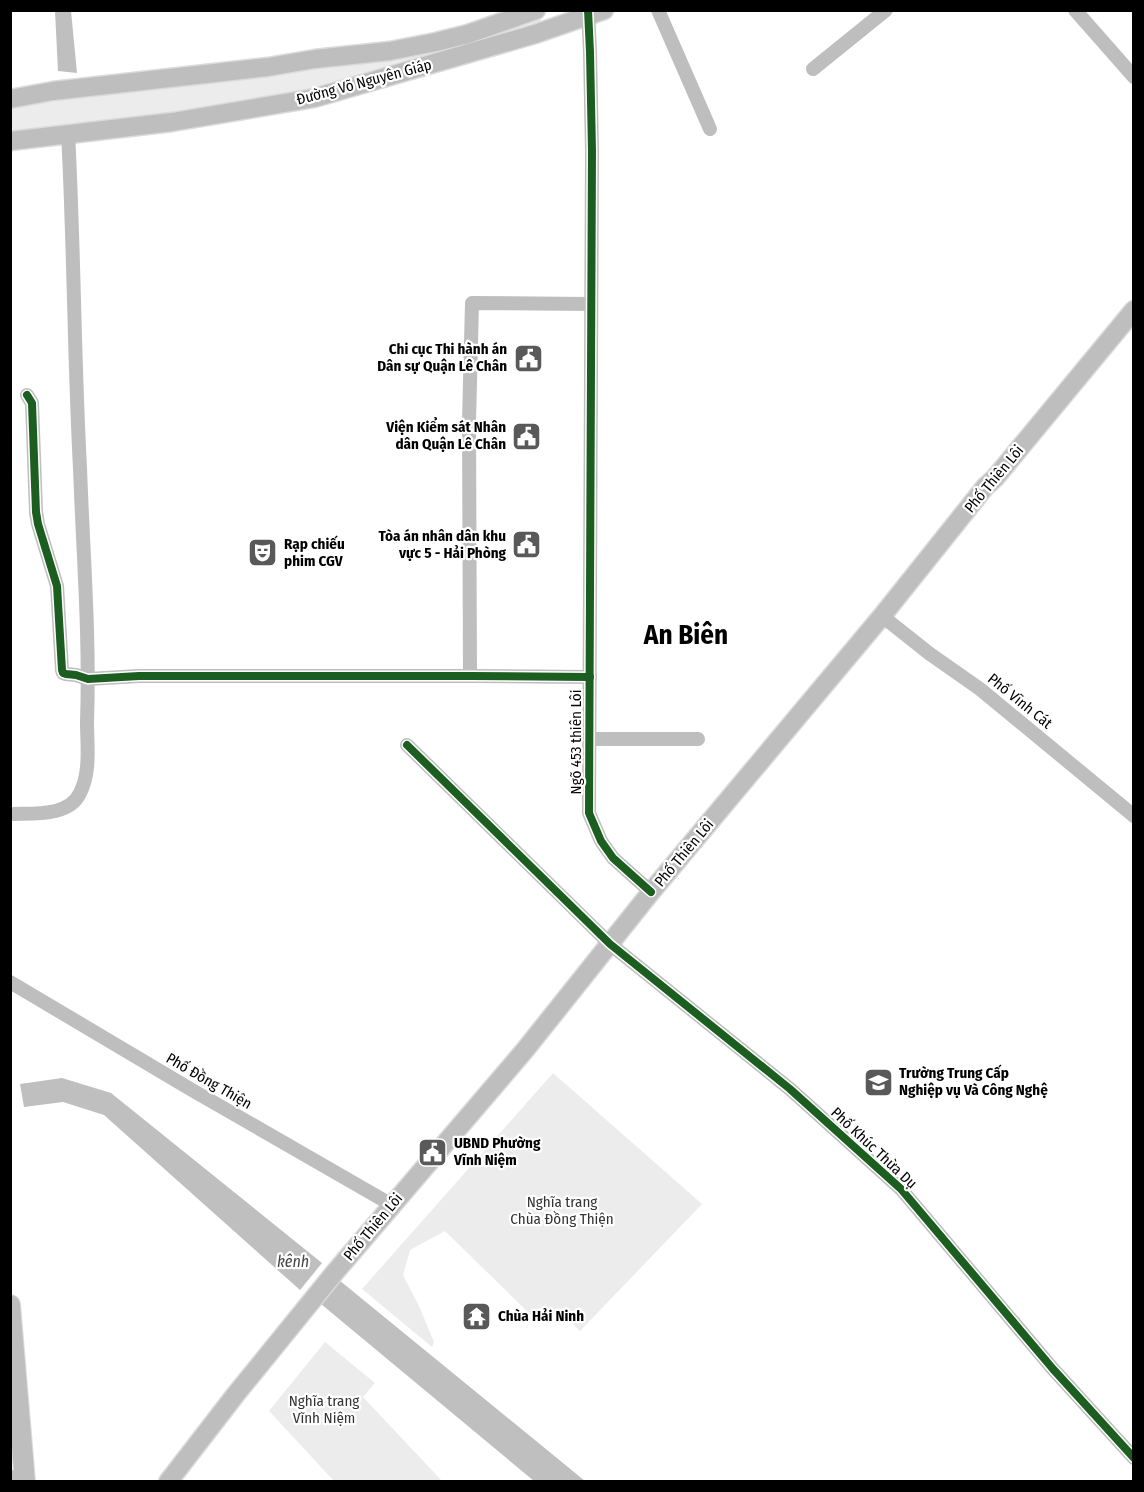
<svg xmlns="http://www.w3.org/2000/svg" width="1144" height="1492" font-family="'Fira Sans Condensed',sans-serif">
	<rect width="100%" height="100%" fill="#fff"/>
	<!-- green -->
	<g fill="#ececec">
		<polygon points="539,19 541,20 541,24 277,99 11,136 10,107 181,85 468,41"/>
		<polygon points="553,1073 702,1204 580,1331 560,1311 537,1321 445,1231 410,1250 403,1275 419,1306 434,1342 432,1347 362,1289"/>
		<polygon points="325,1342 375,1383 363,1397 442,1481 334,1481 269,1411"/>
	</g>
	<!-- water -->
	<g fill="#bfbfbf">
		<polygon points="55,11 71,11 77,73 58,71"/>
		<polygon points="62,1078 111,1093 322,1263 300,1290 104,1115 63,1102 24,1107 20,1084"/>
		<polygon points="339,1280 585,1481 534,1481 321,1304"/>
	</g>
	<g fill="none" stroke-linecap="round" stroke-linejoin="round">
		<defs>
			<g id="major">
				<polyline points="10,99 53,91 268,67 315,59 390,51 436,42 468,34 536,10"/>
				<polyline points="10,141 172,122 314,98 535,34 604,10"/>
				<polyline points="168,1482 236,1394 336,1271 525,1050 651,892 882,616 985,487 995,478 1134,310"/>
			</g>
			<g id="highway">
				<polyline points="10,1305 25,1482"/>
				<polyline points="10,1480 11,1482"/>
			</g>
		</defs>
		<!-- major casing -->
		<use href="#major" stroke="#dbdbdb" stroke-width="21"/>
		<!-- highway casing -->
		<use href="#highway" stroke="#dbdbdb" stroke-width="22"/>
		<!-- minor -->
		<g stroke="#bebebe" stroke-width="14">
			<polyline points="588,10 590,52 592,151 589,813 601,841 613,858 651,892"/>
			<polyline points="658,10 710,129"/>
			<polyline points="1075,10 1134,77"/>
			<polyline points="813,69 886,10"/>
			<polyline points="27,395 32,403 36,512 38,524 57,586 62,670 63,673 66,674 76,675 88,679 139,676 470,676 590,677"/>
			<polyline points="882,616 930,654 980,689 1134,816"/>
			<polyline points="470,676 469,422 472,303 591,304"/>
			<polyline points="590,739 698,739"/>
			<polyline points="407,745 610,944 790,1089 901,1189 1053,1369 1134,1458"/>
			<path d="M 10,814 C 33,813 69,817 80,793 C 91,772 87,744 87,722 C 90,637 83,553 80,468 C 74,357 74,245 68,133"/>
			<polyline points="10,982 192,1090 392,1205"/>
		</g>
		<!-- major -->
		<use href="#major" stroke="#bebebe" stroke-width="18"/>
		<!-- highway -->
		<use href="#highway" stroke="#bebebe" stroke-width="20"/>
		<defs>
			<g id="cycleway">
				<polyline points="588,10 590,52 592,151 589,813 601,841 613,858 651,892"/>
				<polyline points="27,395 32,403 36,512 38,524 57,586 62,670 63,673 66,674 76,675 88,679 139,676 470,676 590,677"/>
				<polyline points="407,745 610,944 790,1089 901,1189 1053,1369 1134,1458"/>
			</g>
		</defs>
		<!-- cycleway casing -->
		<use href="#cycleway" stroke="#fff" stroke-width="11"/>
		<!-- cycleway -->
		<use href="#cycleway" stroke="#1b5e20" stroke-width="8"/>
	</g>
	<!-- icons -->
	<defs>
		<symbol id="civic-square" viewBox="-11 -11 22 22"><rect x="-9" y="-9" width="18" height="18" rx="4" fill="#595959" stroke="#fff"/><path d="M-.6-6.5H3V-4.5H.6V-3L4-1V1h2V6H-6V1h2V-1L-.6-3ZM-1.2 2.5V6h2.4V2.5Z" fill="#fff"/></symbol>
		<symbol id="theatre-square" viewBox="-11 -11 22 22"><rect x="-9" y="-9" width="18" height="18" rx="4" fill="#595959" stroke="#fff"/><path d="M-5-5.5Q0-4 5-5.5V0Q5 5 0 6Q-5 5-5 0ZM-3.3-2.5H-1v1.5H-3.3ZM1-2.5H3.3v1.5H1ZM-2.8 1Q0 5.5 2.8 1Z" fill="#fff"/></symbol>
		<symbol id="university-square" viewBox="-11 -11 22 22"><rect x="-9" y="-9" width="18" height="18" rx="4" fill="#595959" stroke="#fff"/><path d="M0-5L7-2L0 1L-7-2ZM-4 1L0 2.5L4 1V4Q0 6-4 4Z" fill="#fff"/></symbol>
		<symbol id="temple-square" viewBox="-11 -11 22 22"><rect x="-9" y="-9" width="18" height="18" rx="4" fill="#595959" stroke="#fff"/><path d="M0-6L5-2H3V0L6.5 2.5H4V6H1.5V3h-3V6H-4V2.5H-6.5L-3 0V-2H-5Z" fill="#fff"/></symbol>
	</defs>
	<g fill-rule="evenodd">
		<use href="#civic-square" x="512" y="342" width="33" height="33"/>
		<use href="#civic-square" x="510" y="420" width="33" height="33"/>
		<use href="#civic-square" x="510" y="528" width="33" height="33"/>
		<use href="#theatre-square" x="246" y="536" width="33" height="33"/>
		<use href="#university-square" x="862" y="1066" width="33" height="33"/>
		<use href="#civic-square" x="416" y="1136" width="33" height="33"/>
		<use href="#temple-square" x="460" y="1300" width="33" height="33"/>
	</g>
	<g text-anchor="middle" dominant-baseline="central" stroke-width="4.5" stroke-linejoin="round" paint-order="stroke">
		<!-- street labels -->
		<g font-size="15" fill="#000" stroke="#fff">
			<text transform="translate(364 82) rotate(-15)">Đường Võ Nguyên Giáp</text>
			<text transform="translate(994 479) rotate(-50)">Phố Thiên Lôi</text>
			<text transform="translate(1020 701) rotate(39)">Phố Vĩnh Cát</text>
			<text transform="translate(576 742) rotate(-90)">Ngõ 453 thiên Lôi</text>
			<text transform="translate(684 853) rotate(-50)">Phố Thiên Lôi</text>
			<text transform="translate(209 1081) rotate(30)">Phố Đồng Thiện</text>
			<text transform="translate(874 1148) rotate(43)">Phố Khúc Thừa Dụ</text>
			<text transform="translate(373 1227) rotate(-50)">Phố Thiên Lôi</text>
		</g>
		<!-- poi labels -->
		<g font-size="15" font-weight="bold" fill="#000" stroke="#fff" text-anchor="start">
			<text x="507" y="349" text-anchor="end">Chi cục Thi hành án<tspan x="507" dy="17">Dân sự Quận Lê Chân</tspan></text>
			<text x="506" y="427" text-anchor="end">Viện Kiểm sát Nhân<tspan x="506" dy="17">dân Quận Lê Chân</tspan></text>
			<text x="506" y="536" text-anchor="end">Tòa án nhân dân khu<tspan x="506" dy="17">vực 5 - Hải Phòng</tspan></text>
			<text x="284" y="544">Rạp chiếu<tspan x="284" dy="17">phim CGV</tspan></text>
			<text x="899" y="1073">Trường Trung Cấp<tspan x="899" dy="17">Nghiệp vụ Và Công Nghệ</tspan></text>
			<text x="454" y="1143">UBND Phường<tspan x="454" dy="17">Vĩnh Niệm</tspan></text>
			<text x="498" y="1316">Chùa Hải Ninh</text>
		</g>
		<!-- park labels -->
		<g font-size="15" fill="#333" stroke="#fff">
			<text x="562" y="1202">Nghĩa trang<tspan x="562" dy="17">Chùa Đồng Thiện</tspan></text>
			<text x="324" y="1401">Nghĩa trang<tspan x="324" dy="17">Vĩnh Niệm</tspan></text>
		</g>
		<!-- water labels -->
		<g font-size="16" font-style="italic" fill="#444" stroke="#fff">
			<text x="293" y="1261">kênh</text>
		</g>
		<!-- town labels -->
		<g font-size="27" font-weight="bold" fill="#000" stroke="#fff">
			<text x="686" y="635">An Biên</text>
		</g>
	</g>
	<!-- border -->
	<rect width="1144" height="1492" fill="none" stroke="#000000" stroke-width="24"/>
</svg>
